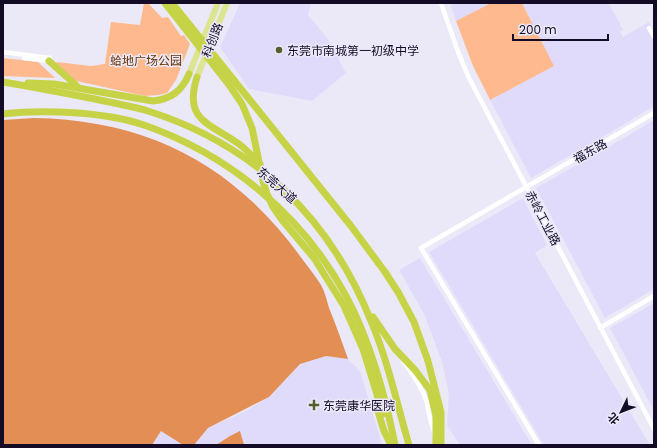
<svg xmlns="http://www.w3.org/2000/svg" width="657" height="448" font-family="Poppins,'Noto Sans SC',sans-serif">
	<rect width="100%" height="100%" fill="#ebe9f8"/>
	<!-- built -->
	<g fill="#e1dbfb">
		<polygon points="240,3 311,3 308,15 328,39 346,73 312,101 249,89 220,47"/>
		<polygon points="450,3 491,3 456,21"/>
		<polygon points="522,3 609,3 623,30 620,32 623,37 649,22 654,31 654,106 618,128 531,178 490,100 554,66"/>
		<polygon points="654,120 654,289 605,318 536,188 624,138"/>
		<polygon points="523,198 547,245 535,253 650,445 544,445 429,252"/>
		<polygon points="420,258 532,445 460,445 447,425 449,394 442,362 424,314 399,270"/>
		<polygon points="654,303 654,411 610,328"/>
		<polygon points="326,356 348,359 360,371 382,445 194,445 208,428 244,412 269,397 300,364"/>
		<polygon points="161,431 183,445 152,445"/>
	</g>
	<!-- green -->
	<g fill="#feba8e">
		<polygon points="144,3 148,3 162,18 168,17 181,36 184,35 190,44 176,80 167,93 159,95 145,96 76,81 55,65 57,62 91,66 105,64 111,22 140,25"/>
		<polygon points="491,3 522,3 554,66 490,100 473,66 456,21"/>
		<polygon points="3,58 38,62 55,78 3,76"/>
	</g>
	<!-- forest -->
	<g fill="#e38e54">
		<path d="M 34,118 C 147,120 233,164 300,256 C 307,266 315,275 321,285 C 325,292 327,301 329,308 C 336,325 342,342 348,359 L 326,356 L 300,364 L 269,397 L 208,428 L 194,445 L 183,445 L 161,431 L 152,445 L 3,445 L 3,120 Z"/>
		<polygon points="240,431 244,445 216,445 230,436"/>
	</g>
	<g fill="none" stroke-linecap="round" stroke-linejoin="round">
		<!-- minor -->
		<g stroke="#fff" stroke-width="4.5">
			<polyline points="441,3 458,52 469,78 654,429"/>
			<polyline points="649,28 654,37"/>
			<polyline points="3,52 50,58"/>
			<polyline points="24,58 49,61"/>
			<polyline points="600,328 654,296"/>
			<path d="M 403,361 C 412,374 421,385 426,400 C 429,411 430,423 435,434"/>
			<polyline points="539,445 421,248 654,113"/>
		</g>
		<!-- major -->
		<g stroke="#dde591" stroke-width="6">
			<polyline points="189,74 218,3"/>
			<polyline points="197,77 227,3"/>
		</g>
		<!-- highway -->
		<g stroke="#c7d347" stroke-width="7">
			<polyline points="165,3 230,86 242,104 252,128 263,181 267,194 273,207 282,220 314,258 344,306 363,349 383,414"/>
			<polyline points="172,3 351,226 385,272 398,292 414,322 428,361 441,412 441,445"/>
			<polyline points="49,61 78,87"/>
			<path d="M 197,77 C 183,121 210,123 239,144 C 247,150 253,157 260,164"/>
			<path d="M 3,82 C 34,87 64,93 95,99 C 113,103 131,106 148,111 C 255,145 330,218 371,321 C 388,361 397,404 409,445"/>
			<path d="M 28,83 L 54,84 L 153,101 C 171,99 182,91 189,74"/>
			<path d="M 3,114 C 42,109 106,112 144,125 C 230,155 303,216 346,296 C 369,338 386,398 395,445"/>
			<polyline points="373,317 395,349 415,370 430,390 436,416 436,445"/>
			<polyline points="377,408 384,431 391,445"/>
		</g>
	</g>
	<!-- markers -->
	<g fill="#585d2b" stroke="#ebe9f8" stroke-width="1.5">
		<circle cx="279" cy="50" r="4"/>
		<path d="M312 399h4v4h4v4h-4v4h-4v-4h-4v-4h4z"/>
	</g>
	<g text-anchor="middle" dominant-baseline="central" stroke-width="3" stroke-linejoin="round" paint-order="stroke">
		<!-- street labels -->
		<g font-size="12" fill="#140c26" stroke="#ebe9f8">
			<text transform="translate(212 40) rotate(-68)">科创路</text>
			<text transform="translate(590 151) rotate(-29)">福东路</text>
			<text transform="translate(277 185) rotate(41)">东莞大道</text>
			<text transform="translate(543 218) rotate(62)">赤岭工业路</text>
		</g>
		<!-- poi labels -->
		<g font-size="12" fill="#140c26" stroke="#ebe9f8" text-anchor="start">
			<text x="287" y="50">东莞市南城第一初级中学</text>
			<text x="323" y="405">东莞康华医院</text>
		</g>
		<!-- park labels -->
		<g font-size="12" fill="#683202" stroke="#ebe9f8">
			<text x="146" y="60">蛤地广场公园</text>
		</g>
	</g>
	<!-- border -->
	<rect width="657" height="448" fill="none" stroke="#140c26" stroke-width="8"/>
	<!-- north arrow -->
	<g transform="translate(621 412) rotate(227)" stroke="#ebe9f8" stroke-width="3" paint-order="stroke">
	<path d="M0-3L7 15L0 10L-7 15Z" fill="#140c26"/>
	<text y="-6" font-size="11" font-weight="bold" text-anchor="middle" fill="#140c26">北</text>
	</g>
	<!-- scale -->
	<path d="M513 34v6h95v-6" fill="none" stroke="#140c26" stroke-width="2"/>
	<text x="519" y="34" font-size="12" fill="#140c26" stroke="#ebe9f8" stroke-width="3" paint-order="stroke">200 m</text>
</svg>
